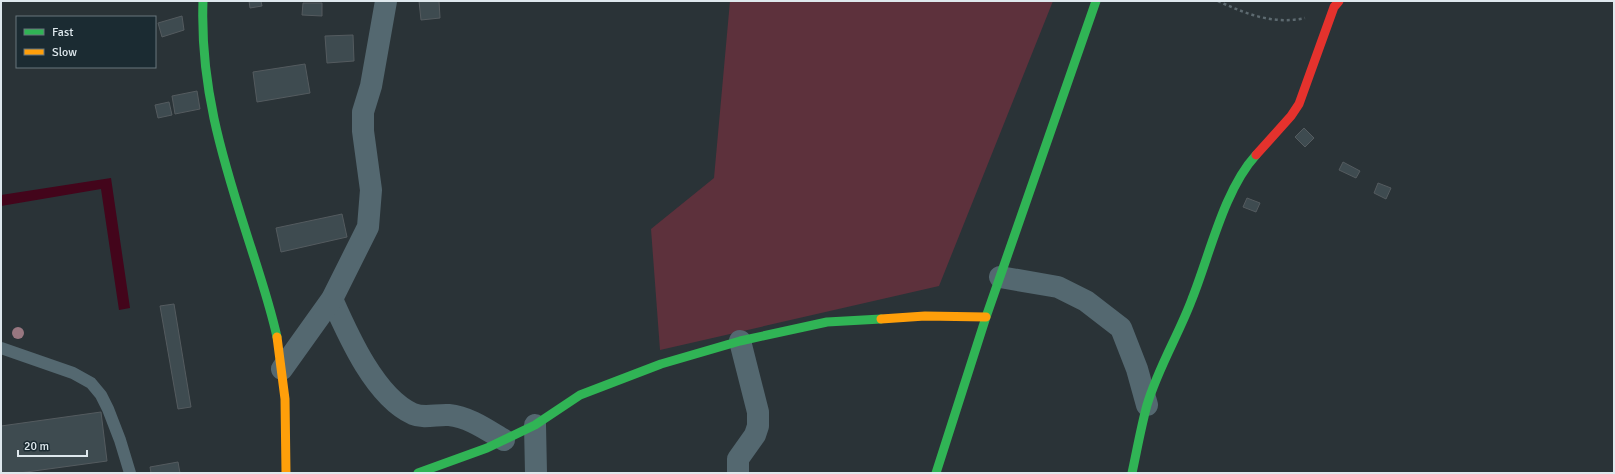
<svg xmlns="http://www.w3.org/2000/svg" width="1615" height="474" font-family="Signika,sans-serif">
	<rect width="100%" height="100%" fill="#2a3337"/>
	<!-- green -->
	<polygon fill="#5d313c" points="730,1 1053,1 939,286 660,350 651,229 714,178"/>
	<!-- water -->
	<polygon fill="#43051b" points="111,178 130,308 119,310 101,189 1,206 1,195"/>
	<!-- building -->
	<g fill="#3e4b50" stroke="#545b5f">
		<polygon points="249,1 261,1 262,6 250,8"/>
		<polygon points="419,1 439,1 440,18 421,20"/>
		<polygon points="303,3 322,3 322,16 302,15"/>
		<polygon points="182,16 184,30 162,37 158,23"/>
		<polygon points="353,35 354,61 327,63 325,36"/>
		<polygon points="305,64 310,93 257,102 253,72"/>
		<polygon points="197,91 200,109 175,114 172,96"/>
		<polygon points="169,102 172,115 158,118 155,105"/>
		<polygon points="1304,128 1314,138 1305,147 1295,137"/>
		<polygon points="1343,162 1360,171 1356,178 1339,170"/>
		<polygon points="1378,183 1391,188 1386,199 1374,193"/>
		<polygon points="1247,198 1260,203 1256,212 1243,207"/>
		<polygon points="342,214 347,237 281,252 276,228"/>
		<polygon points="174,304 191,407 178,409 160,306"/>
		<polygon points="101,412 107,461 19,473 1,473 1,426"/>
		<polygon points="178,462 180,473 151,473 150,467"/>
	</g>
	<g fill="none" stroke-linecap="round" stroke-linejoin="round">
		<!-- path -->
		<path stroke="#5d6a70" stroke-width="2.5" stroke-dasharray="3 3" stroke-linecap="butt" d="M 1218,1 C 1246,14 1274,25 1305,18"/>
		<!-- lane -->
		<polyline stroke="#546870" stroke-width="12" points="1,348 73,373 91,383 101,395 108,409 120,440 130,473"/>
		<!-- street -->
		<g stroke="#546870" stroke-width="22">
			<polyline points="1000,277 1058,287 1086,301 1121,328 1137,369 1147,405"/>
			<path d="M 332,299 C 348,335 375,397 413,414 C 425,419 437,414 449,415 C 469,417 487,430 504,440"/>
			<polyline points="282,369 332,299 368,227 371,190 363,131 363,112 371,86 386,1"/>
			<polyline points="535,425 536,473"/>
			<polyline points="738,473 738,459 755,435 758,426 758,412 740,341"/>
		</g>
		<!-- fast -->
		<g stroke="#30b455" stroke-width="9">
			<path d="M 203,1 C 200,84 221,154 246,232 C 257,267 269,301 277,337"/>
			<polyline points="418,473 487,448 535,425 580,395 661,364 740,341 827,322 881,319"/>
			<polyline points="936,473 986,317 1096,1"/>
			<path d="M 1132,473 C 1137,450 1141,427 1147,405 C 1158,368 1179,334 1192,299 C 1210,254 1224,190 1256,155"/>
		</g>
		<!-- slow -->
		<g stroke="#ff9f0a" stroke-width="9">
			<polyline points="881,319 925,316 986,317"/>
			<polyline points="277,337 285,399 286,473"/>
		</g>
		<!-- jam -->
		<polyline stroke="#e5322d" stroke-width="9" points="1256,155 1291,116 1299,104 1334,7 1339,1"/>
	</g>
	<!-- trees -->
	<circle fill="#987780" cx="18" cy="333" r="6"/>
	<!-- border -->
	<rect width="1615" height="474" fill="none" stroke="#dee8ed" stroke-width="4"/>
	<!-- legend -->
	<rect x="16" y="16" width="140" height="52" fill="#1b2b32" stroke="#69777d"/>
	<rect x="24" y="29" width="20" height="6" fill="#30b455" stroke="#69777d"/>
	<text x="52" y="36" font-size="12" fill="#dee8ed">Fast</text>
	<rect x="24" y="49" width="20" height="6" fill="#ff9f0a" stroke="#69777d"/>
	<text x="52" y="56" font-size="12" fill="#dee8ed">Slow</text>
	<!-- scale -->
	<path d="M18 450v6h69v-6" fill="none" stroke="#dee8ed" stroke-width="2"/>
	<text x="24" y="450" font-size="12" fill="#dee8ed" stroke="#1b2b32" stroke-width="3" paint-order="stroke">20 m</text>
</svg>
